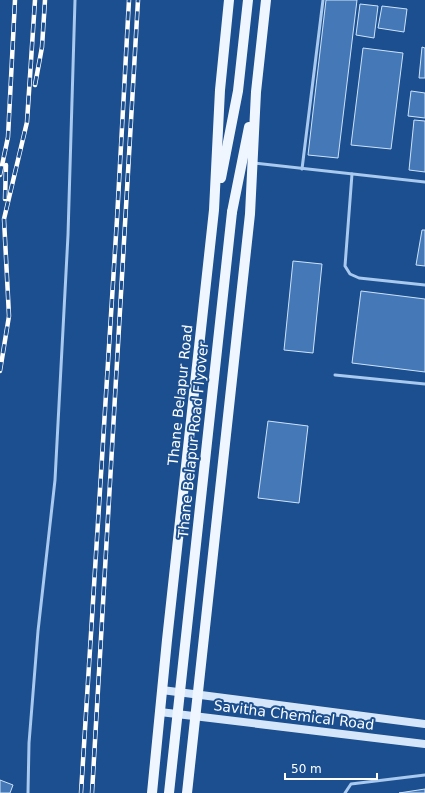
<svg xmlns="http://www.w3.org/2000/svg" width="425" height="793" font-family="'DejaVu Sans',sans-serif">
	<rect width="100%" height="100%" fill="#1b4f8f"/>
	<!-- building -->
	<g fill="#4478b7" stroke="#cfe3fa">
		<polygon points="326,0 357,0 338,158 308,155"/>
		<polygon points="360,4 378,6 374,38 356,35"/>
		<polygon points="382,6 407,9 404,32 378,28"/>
		<polygon points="422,47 425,48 425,78 419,78"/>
		<polygon points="363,48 403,53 391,149 351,145"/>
		<polygon points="411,91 425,93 425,118 408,116"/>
		<polygon points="414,120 425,121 425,172 409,170"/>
		<polygon points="422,230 425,230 425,266 416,265"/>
		<polygon points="293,261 322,264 313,353 284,350"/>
		<polygon points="361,291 425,299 425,372 352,363"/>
		<polygon points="268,421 308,426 299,503 258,498"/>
		<polygon points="0,780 13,785 10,793 0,793"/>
		<polygon points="425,789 425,793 399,793"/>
	</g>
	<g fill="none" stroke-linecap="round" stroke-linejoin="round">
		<!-- lane -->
		<g stroke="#a9c9ee" stroke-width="3">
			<polyline points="254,163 425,182"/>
			<polyline points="302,169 323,0"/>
			<polyline points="352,174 345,266 350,274 359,278 425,285"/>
			<polyline points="335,375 425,384"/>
			<polyline points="28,793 29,743 38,631 55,480 68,235 75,0"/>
			<polyline points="345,793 351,784 425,775"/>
		</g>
		<!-- secondary -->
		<g stroke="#d6e6fa" stroke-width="8">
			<polyline points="162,690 425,724"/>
			<polyline points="160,712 425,744"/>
		</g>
		<!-- primary -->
		<g stroke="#f0f6ff" stroke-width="10">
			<polyline points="221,178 238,91 248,0"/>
			<polyline points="232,212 249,127"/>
			<polyline points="152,793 167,640 214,210 220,90 229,0"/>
			<polyline points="187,793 250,214 256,92 266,0"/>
		</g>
		<defs>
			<g id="rail">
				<polyline points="35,85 42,47 45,0"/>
				<polyline points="0,175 8,137 15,0"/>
				<polyline points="5,199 6,165"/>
				<polyline points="0,371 9,316 4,219 27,122 35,0"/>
				<polyline points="81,793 117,219 129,0"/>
				<polyline points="92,793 138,0"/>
			</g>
		</defs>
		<!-- rail casing -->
		<use href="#rail" stroke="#fff" stroke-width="4.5"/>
		<!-- rail -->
		<use href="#rail" stroke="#1b4f8f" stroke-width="3" stroke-dasharray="9" stroke-linecap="butt"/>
		<!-- primary-bridge -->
		<polyline stroke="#f0f6ff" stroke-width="10" points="169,793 232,212"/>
	</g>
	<g text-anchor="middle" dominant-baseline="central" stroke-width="4" stroke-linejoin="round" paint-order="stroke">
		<!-- street labels -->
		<g font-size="14" fill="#fff" stroke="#1b4f8f">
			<text transform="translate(180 395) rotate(-84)">Thane Belapur Road</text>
			<text transform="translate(193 440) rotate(-84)">Thane Belapur Road Flyover</text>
			<text transform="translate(294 715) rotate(7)">Savitha Chemical Road</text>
		</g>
	</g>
	<!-- scale -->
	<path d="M285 773v6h92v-6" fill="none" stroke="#ffffff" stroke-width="2"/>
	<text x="291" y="773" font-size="12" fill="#ffffff" stroke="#1b4f8f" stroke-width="3" paint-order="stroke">50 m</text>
</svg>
